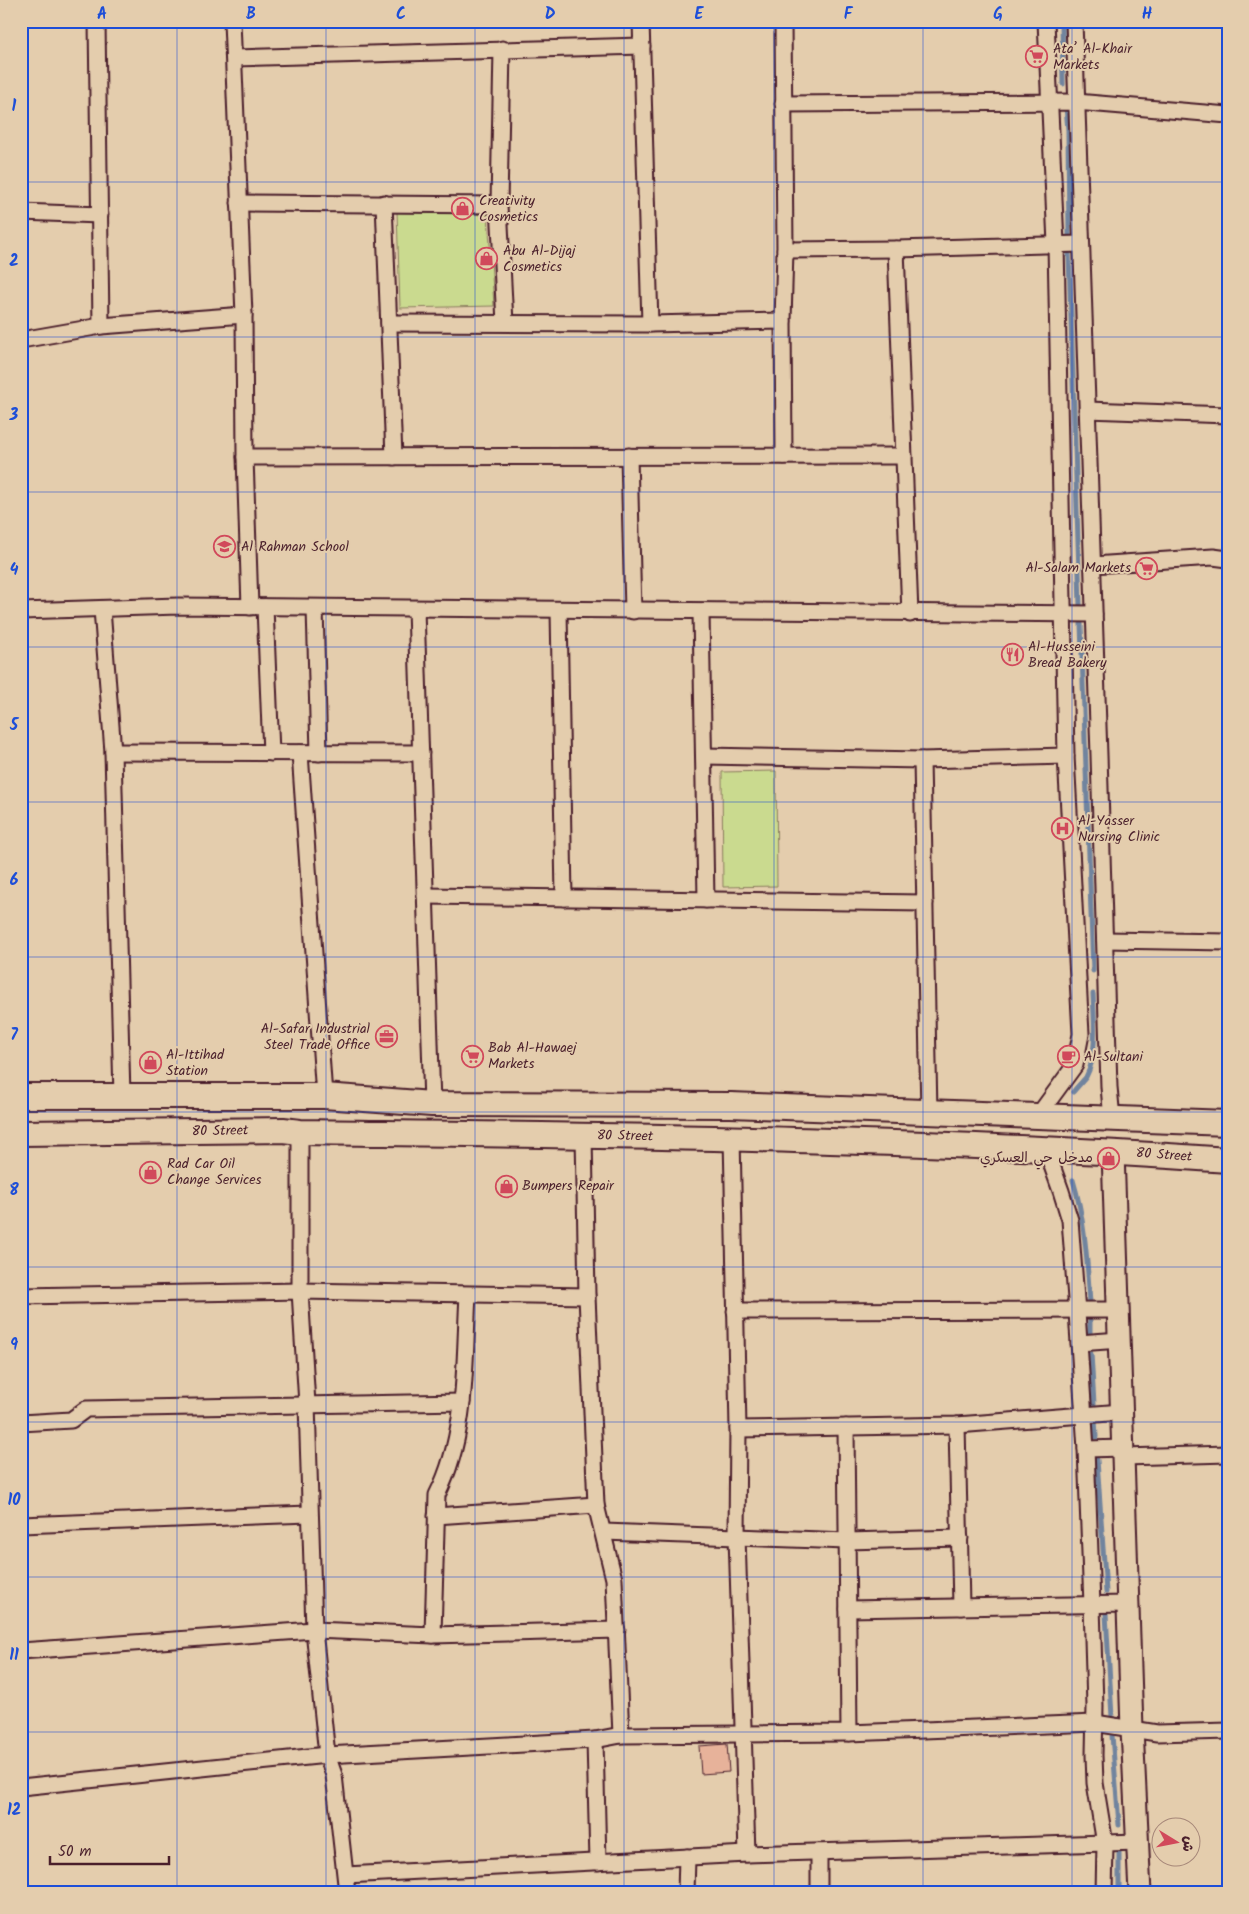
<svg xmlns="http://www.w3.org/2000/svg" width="1249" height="1914" font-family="Kalam,'Playpen Sans Arabic',sans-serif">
	<rect width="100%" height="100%" fill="#e4cdad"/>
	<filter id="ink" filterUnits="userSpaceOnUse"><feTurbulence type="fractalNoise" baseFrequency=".02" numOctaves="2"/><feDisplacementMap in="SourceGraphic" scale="10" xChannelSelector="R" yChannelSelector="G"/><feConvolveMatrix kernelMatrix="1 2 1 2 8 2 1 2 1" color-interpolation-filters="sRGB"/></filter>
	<g filter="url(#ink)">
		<!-- green -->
		<g fill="#cada8f" stroke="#8a7c5d">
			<polygon points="397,211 488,215 494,306 400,308"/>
			<polygon points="776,771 777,886 723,887 722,772"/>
		</g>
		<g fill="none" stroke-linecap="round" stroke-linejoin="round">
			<!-- stream -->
			<g stroke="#71849e" stroke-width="5">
				<polyline points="1062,21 1063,84"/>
				<polyline points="1066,107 1068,130 1069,235"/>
				<polyline points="1069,254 1080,605"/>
				<polyline points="1081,624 1093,971"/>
				<path d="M 1073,1092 C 1077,1087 1082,1082 1086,1077 C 1098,1056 1094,1018 1093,994"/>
				<path d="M 1073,1180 C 1085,1220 1087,1260 1090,1302"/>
				<polyline points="1090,1321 1090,1334"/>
				<polyline points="1091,1354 1094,1404"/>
				<polyline points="1095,1420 1096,1437"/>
				<polyline points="1097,1460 1106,1592"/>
				<polyline points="1106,1614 1112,1717"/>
				<polyline points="1112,1735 1119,1825"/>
				<polyline points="1119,1853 1119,1893"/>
			</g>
		</g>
		<!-- building -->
		<polygon fill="#e7b29a" stroke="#4a1f2b" points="727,1744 729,1772 701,1774 699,1746"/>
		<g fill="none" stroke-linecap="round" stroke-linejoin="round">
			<defs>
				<g id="street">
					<polyline points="97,21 101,326"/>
					<polyline points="232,21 244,315 245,457 250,607"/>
					<polyline points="641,21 650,324"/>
					<polyline points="783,21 785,250 783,321 784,456"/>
					<polyline points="1074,21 1099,755 1109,1087 1112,1119"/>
					<polyline points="502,49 499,205 505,323"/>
					<polyline points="234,58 642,46"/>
					<polyline points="783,104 1076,102 1228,115"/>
					<polyline points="239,203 499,205"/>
					<polyline points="384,203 394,457"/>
					<polyline points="21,212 100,215"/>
					<polyline points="896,249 910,614"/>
					<polyline points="785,250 896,249 1081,244"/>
					<polyline points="389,323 650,324 783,321"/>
					<polyline points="21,340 101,326 244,315"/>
					<polyline points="1087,410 1228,415"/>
					<polyline points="629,456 633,611"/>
					<polyline points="245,457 904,456"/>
					<polyline points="1093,565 1213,557 1228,559"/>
					<polyline points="265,607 271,753"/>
					<polyline points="315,608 319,753"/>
					<polyline points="102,609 113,752 122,1096"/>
					<polyline points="416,609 432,1104"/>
					<polyline points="559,610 564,898"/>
					<polyline points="21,611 178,606 1094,614"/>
					<polyline points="701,612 706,900"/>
					<polyline points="113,752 421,753"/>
					<polyline points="300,753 324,1096"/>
					<polyline points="705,756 922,760 1066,756"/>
					<polyline points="922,760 929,1113"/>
					<polyline points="425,896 925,903"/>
					<polyline points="1105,940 1228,942"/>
					<polyline points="1037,1117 1075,1065 1081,1034 1066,756 1056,244 1046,21"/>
					<polyline points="300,1132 300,1291 307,1404 314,1630 327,1755 334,1775 347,1893"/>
					<polyline points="584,1136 587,1296 596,1505 614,1579 621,1735"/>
					<polyline points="732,1137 738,1429 737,1536 747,1854"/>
					<polyline points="1046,1149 1061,1191 1070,1220 1077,1312 1086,1449 1092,1605 1095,1706 1094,1755 1095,1783 1105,1844 1104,1893"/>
					<polyline points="21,1296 300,1291 587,1296"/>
					<polyline points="735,1311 1118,1310"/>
					<polyline points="1079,1343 1120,1340"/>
					<polyline points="21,1423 71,1420 86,1409 462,1402"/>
					<polyline points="957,1425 961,1607"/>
					<polyline points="846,1427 849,1733"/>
					<polyline points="738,1429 957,1425 1122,1412"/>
					<polyline points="1086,1449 1124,1448"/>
					<polyline points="1124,1457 1228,1454"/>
					<polyline points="436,1516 596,1505"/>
					<polyline points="21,1525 309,1514"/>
					<polyline points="604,1532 847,1541 960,1538"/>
					<polyline points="848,1609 1128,1604"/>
					<path d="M 433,1635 L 437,1495 C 468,1434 464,1362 468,1295"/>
					<polyline points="21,1651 314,1630 433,1635 617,1630"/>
					<polyline points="595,1740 598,1862"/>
					<polyline points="21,1787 327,1755 595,1740 621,1735 849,1733 1095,1723 1157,1733 1228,1731"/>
					<polyline points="819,1852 819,1893"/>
					<polyline points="346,1875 747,1854 1138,1842"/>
					<polyline points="21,1885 22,1893"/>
					<polyline points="686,1893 687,1857"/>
				</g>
				<polyline id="secondary" points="1113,1152 1132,1729 1140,1893"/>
				<g id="primary">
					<polyline points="21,1096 324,1096 432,1104 731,1105 1228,1123"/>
					<path d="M 21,1133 L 283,1130 L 300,1132 C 610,1136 919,1138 1228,1160"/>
				</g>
			</defs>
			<!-- street casing -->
			<use href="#street" stroke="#4a1f2b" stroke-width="19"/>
			<!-- secondary casing -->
			<use href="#secondary" stroke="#4a1f2b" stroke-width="25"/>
			<!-- primary casing -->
			<use href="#primary" stroke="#4a1f2b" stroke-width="28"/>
			<!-- street -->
			<use href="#street" stroke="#e4cdad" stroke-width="15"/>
			<!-- secondary -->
			<use href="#secondary" stroke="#e4cdad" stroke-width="21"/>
			<!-- primary -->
			<use href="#primary" stroke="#e4cdad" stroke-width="24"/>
		</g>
	</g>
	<!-- grid -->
	<path fill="none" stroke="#1d4ed8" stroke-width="1" stroke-opacity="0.55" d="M 177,21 L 177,1893M 326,21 L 326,1893M 475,21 L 475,1893M 624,21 L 624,1893M 774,21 L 774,1893M 923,21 L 923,1893M 1072,21 L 1072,1893M 21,182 L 1228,182M 21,337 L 1228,337M 21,492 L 1228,492M 21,647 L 1228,647M 21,802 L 1228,802M 21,957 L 1228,957M 21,1112 L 1228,1112M 21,1267 L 1228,1267M 21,1422 L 1228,1422M 21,1577 L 1228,1577M 21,1732 L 1228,1732"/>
	<!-- icons -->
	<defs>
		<symbol id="supermarket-ring" viewBox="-11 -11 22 22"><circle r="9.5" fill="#e4cdad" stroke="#d1495b" stroke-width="1.5"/><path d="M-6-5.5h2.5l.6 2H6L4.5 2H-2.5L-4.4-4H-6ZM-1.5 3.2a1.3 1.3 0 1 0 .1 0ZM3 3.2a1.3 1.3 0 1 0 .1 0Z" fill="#d1495b"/></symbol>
		<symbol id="shop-ring" viewBox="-11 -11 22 22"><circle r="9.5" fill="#e4cdad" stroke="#d1495b" stroke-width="1.5"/><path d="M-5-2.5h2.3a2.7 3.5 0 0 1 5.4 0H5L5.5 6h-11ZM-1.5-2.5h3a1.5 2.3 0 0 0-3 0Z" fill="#d1495b"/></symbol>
		<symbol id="school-ring" viewBox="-11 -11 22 22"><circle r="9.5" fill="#e4cdad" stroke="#d1495b" stroke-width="1.5"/><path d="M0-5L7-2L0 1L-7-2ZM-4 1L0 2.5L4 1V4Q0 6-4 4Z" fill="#d1495b"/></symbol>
		<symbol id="restaurant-ring" viewBox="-11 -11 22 22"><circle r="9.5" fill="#e4cdad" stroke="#d1495b" stroke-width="1.5"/><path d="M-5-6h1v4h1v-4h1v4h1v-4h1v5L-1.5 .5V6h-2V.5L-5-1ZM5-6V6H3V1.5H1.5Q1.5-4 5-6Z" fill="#d1495b"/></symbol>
		<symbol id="hospital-ring" viewBox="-11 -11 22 22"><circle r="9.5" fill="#e4cdad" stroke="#d1495b" stroke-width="1.5"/><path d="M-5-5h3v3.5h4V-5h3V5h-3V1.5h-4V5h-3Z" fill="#d1495b"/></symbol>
		<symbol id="office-ring" viewBox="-11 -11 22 22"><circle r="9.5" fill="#e4cdad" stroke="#d1495b" stroke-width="1.5"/><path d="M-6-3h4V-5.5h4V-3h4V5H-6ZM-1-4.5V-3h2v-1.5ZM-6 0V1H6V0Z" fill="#d1495b"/></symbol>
		<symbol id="cafe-ring" viewBox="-11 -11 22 22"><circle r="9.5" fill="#e4cdad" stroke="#d1495b" stroke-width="1.5"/><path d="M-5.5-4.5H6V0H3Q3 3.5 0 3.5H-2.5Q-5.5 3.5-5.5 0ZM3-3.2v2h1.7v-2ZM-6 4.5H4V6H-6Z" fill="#d1495b"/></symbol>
	</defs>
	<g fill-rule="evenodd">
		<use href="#supermarket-ring" x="1024" y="44" width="25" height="25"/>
		<use href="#shop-ring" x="450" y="196" width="25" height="25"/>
		<use href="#shop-ring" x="474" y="246" width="25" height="25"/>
		<use href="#school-ring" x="212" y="534" width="25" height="25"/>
		<use href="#supermarket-ring" x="1134" y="556" width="25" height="25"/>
		<use href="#restaurant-ring" x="1000" y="642" width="25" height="25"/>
		<use href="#hospital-ring" x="1050" y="816" width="25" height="25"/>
		<use href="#office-ring" x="374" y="1024" width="25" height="25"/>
		<use href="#supermarket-ring" x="460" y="1044" width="25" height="25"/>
		<use href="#cafe-ring" x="1056" y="1044" width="25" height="25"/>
		<use href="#shop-ring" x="138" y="1050" width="25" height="25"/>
		<use href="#shop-ring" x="1096" y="1146" width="25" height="25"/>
		<use href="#shop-ring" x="138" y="1160" width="25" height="25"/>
		<use href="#shop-ring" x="494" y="1174" width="25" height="25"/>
	</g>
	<g text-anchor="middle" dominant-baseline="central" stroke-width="4" stroke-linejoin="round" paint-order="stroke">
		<!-- poi labels -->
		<g font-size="14" fill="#4a1f2b" stroke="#e4cdad" text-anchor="start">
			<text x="1053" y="49">Ata’ Al-Khair<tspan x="1053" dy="16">Markets</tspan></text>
			<text x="479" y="201">Creativity<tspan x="479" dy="16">Cosmetics</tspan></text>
			<text x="503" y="251">Abu Al-Dijaj<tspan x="503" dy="16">Cosmetics</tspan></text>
			<text x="241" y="547">Al Rahman School</text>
			<text x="1131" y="568" text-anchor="end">Al-Salam Markets</text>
			<text x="1028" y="647">Al-Husseini<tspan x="1028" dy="16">Bread Bakery</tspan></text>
			<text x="1078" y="821">Al-Yasser<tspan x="1078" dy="16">Nursing Clinic</tspan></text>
			<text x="370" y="1029" text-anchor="end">Al-Safar Industrial<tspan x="370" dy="16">Steel Trade Office</tspan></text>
			<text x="488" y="1048">Bab Al-Hawaej<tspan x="488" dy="16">Markets</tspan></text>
			<text x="166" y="1055">Al-Ittihad<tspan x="166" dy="16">Station</tspan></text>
			<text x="1084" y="1057">Al-Sultani</text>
			<text x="1093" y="1158" text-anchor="end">مدخل حي العسكري</text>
			<text x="167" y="1164">Rad Car Oil<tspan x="167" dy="16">Change Services</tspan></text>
			<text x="522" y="1186">Bumpers Repair</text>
		</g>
		<!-- street labels -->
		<g font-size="14" fill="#4a1f2b" stroke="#e4cdad">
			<text transform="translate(220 1131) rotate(-1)">80 Street</text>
			<text transform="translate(625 1136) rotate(1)">80 Street</text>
			<text transform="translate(1164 1155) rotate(4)">80 Street</text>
		</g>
	</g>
	<!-- margin -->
	<rect width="1249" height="1914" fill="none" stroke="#e4cdad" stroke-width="55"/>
	<!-- north arrow -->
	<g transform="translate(1176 1842) rotate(100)"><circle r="24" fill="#e4cdad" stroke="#a68779"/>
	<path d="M0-4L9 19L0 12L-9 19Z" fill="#d1495b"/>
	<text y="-8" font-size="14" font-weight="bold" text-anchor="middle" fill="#4a1f2b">ش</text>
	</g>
	<!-- scale -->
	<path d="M50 1856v8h119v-8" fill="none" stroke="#4a1f2b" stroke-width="2.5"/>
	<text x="58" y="1856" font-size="15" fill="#4a1f2b" stroke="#e4cdad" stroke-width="4" paint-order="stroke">50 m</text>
	<rect x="28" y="28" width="1194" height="1858" fill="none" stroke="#1d4ed8" stroke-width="2"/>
	<g font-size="16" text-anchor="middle" font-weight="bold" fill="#1d4ed8">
		<text x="102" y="19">A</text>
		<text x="251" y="19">B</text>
		<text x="401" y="19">C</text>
		<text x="550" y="19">D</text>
		<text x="699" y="19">E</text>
		<text x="848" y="19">F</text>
		<text x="998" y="19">G</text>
		<text x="1147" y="19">H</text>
		<text x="14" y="111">1</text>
		<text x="14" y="266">2</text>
		<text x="14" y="420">3</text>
		<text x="14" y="575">4</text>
		<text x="14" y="730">5</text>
		<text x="14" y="885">6</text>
		<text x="14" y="1040">7</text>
		<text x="14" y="1195">8</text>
		<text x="14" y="1350">9</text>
		<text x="14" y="1505">10</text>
		<text x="14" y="1660">11</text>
		<text x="14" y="1815">12</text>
	</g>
</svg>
